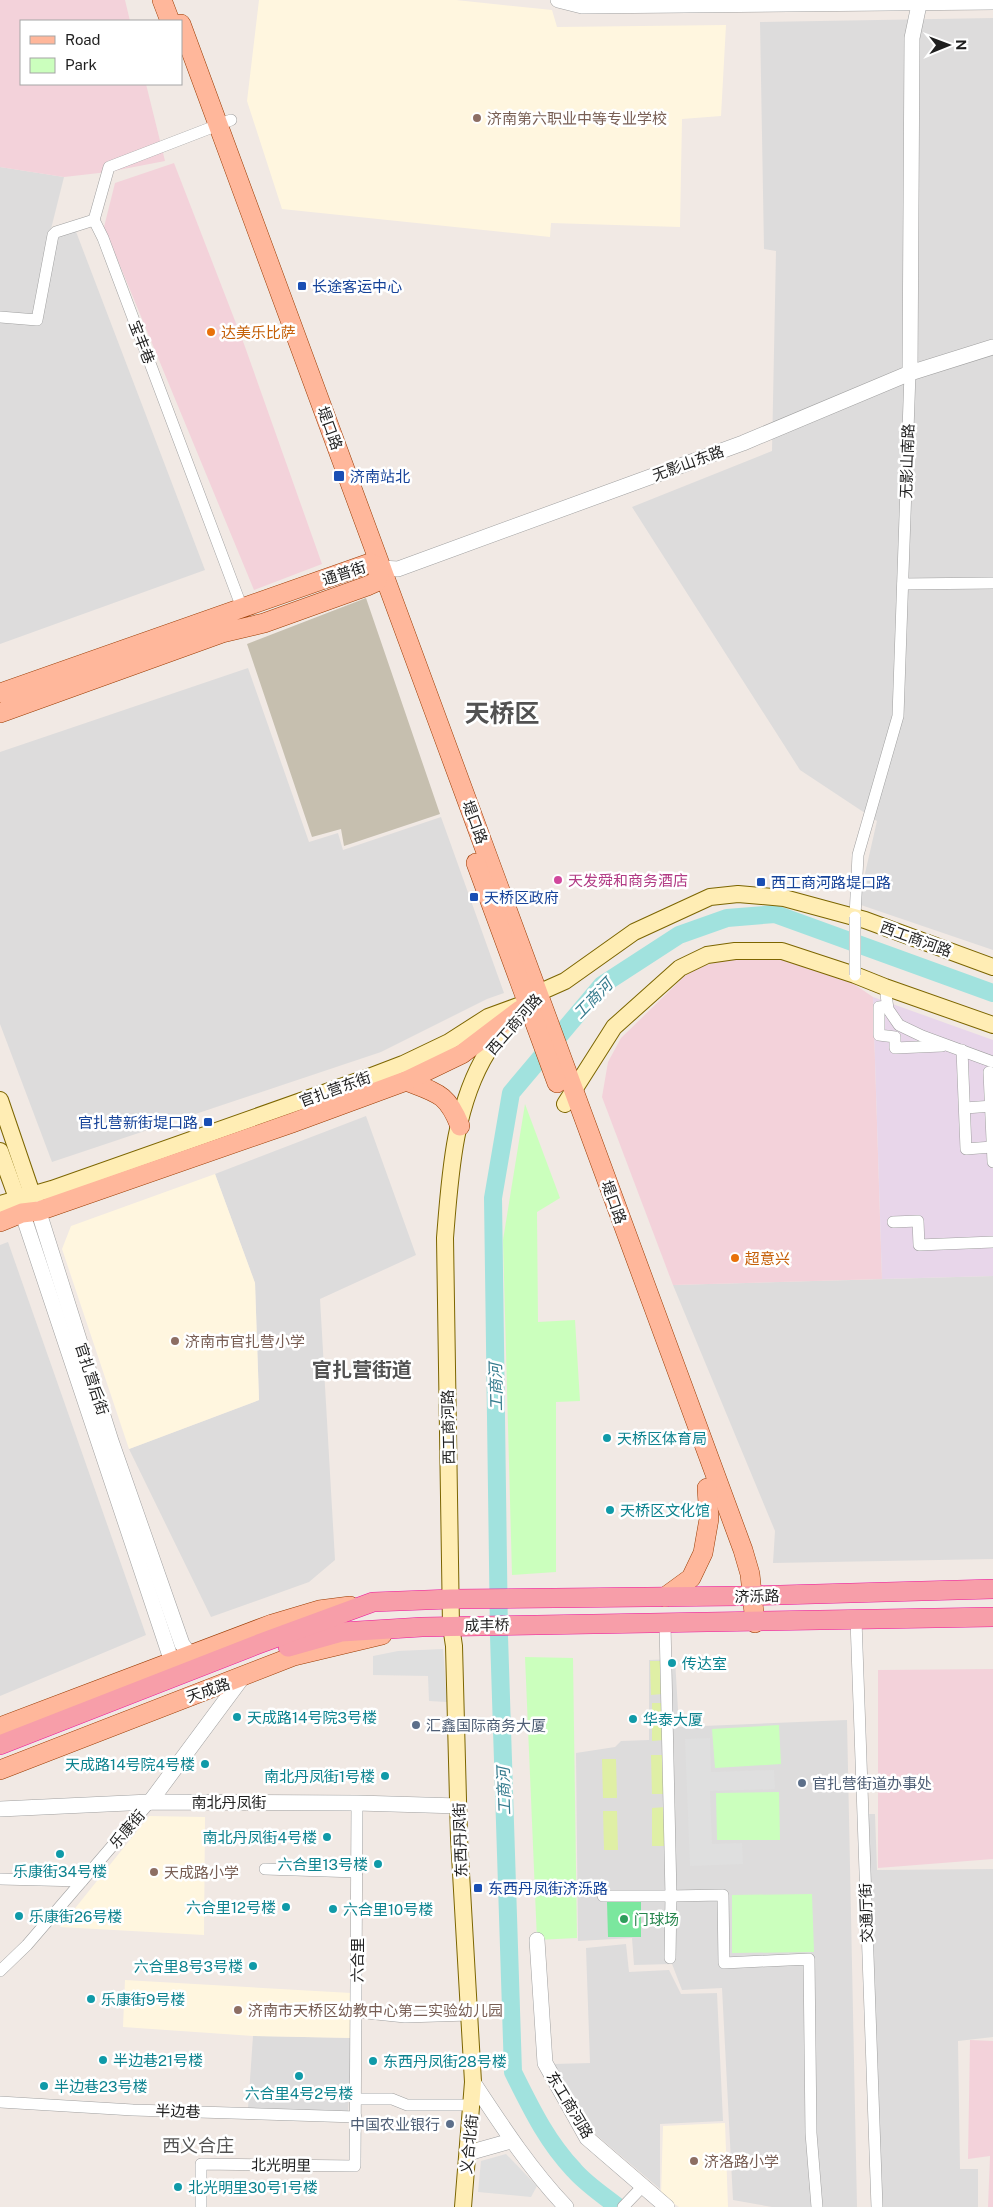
<svg xmlns="http://www.w3.org/2000/svg" width="993" height="2207" font-family="'Public Sans','Noto Sans SC',sans-serif">
	<rect width="100%" height="100%" fill="#f1e9e4"/>
	<!-- residential -->
	<g fill="#dddcdc">
		<polygon points="993,18 993,950 858,904 877,821 800,770 632,507 772,451 776,251 764,249 760,22"/>
		<polygon points="0,167 64,177 50,233 75,229 205,570 0,644"/>
		<polygon points="248,668 309,842 338,833 343,850 441,817 504,993 487,999 381,1052 52,1162 0,1024 0,752"/>
		<polygon points="366,1116 416,1255 320,1299 335,1560 309,1582 211,1617 129,1449 259,1400 255,1283 215,1174"/>
		<polygon points="8,1242 146,1635 0,1696 0,1245"/>
		<polygon points="993,1276 993,1559 773,1563 775,1531 673,1285"/>
		<polygon points="675,1659 679,1727 847,1720 857,2207 772,2207 733,2200 722,1988 682,1990 672,1964 634,1965 632,1938 578,1941 576,1753 615,1747 621,1741 649,1740 649,1660"/>
		<polygon points="866,1814 875,1814 877,1870 993,1869 993,2037 958,2041 960,2169 978,2169 978,2207 882,2207"/>
		<polygon points="626,1944 629,1972 669,1970 681,1994 717,1993 723,2121 660,2124 660,2189 594,2133 554,2064 590,2063 586,1948"/>
		<polygon points="253,2036 352,2038 348,2113 248,2109"/>
	</g>
	<!-- commercial -->
	<g fill="#f3d2da">
		<polygon points="0,0 125,0 130,21 21,21 21,84 146,84 165,161 108,172 64,177 0,167"/>
		<polygon points="174,163 244,344 322,564 254,590 104,227 115,183"/>
		<polygon points="736,958 783,960 848,980 873,997 882,1279 673,1285 602,1097 608,1062 621,1038 693,968"/>
		<polygon points="993,1669 993,1859 878,1868 878,1670"/>
		<polygon points="970,2040 993,2041 993,2207 988,2207 990,2156 968,2159"/>
	</g>
	<!-- industrial -->
	<polygon fill="#e8d6ea" points="873,997 993,1040 993,1276 882,1279"/>
	<!-- education -->
	<g fill="#fff6df">
		<polygon points="259,0 456,0 552,10 557,27 726,25 721,116 682,119 680,227 551,223 550,237 282,209 247,101"/>
		<polygon points="215,1174 255,1283 259,1400 129,1449 62,1249 71,1226"/>
		<polygon points="149,1816 205,1817 204,1935 60,1927"/>
		<polygon points="125,1980 351,1993 352,2038 253,2036 123,2027"/>
		<polygon points="725,2123 728,2207 679,2207 661,2195 663,2126"/>
	</g>
	<!-- construction -->
	<polygon fill="#c6bfaf" points="366,598 440,814 344,846 341,829 312,837 247,644"/>
	<!-- grass -->
	<g fill="#dfefa5">
		<polygon points="650,1661 661,1661 662,1694 651,1695"/>
		<polygon points="652,1703 663,1703 664,1740 652,1741"/>
		<polygon points="651,1755 665,1755 666,1794 652,1794"/>
		<polygon points="602,1759 616,1759 617,1798 603,1798"/>
		<polygon points="666,1807 666,1846 652,1846 652,1808"/>
		<polygon points="603,1811 617,1811 618,1850 604,1850"/>
	</g>
	<!-- park -->
	<g fill="#cbffbd">
		<polygon points="525,1104 560,1198 537,1212 538,1322 575,1320 580,1401 556,1402 556,1572 512,1575 503,1240"/>
		<polygon points="525,1657 573,1658 577,1938 537,1940"/>
		<polygon points="779,1725 781,1764 715,1768 712,1729"/>
		<polygon points="779,1792 780,1840 717,1840 716,1793"/>
		<polygon points="812,1894 814,1952 732,1953 732,1895"/>
	</g>
	<!-- pitch -->
	<polygon fill="#7be79e" points="641,1901 641,1937 608,1937 607,1902"/>
	<!-- parking -->
	<g fill="#dfdfdf">
		<polygon points="443,1649 447,1702 429,1701 428,1676 373,1675 373,1656 398,1651"/>
		<polygon points="710,1738 711,1772 774,1770 775,1789 710,1791 712,1844 742,1843 743,1864 690,1866 685,1739"/>
		<polygon points="506,2154 537,2186 531,2197 478,2192 481,2161"/>
	</g>
	<g fill="none" stroke-linecap="round" stroke-linejoin="round">
		<!-- river -->
		<path stroke="#a1e2de" stroke-width="18" d="M 618,2207 C 603,2195 586,2184 574,2170 C 546,2140 531,2108 513,2072 L 499,1636 L 493,1198 L 511,1093 L 602,985 L 679,935 L 727,918 L 775,914 L 993,993"/>
		<defs>
			<g id="minor">
				<polyline points="231,120 109,167 94,220 103,238 242,608"/>
				<polyline points="0,317 37,320 53,235 56,232 94,220"/>
				<polyline points="903,584 993,583"/>
				<polyline points="855,917 858,855 898,716 910,373"/>
				<polyline points="885,987 888,1009 899,1025 922,1036 993,1062"/>
				<polyline points="887,1006 879,1007 879,1035 895,1037 895,1048 942,1046"/>
				<polyline points="962,1050 966,1149 992,1147"/>
				<polyline points="993,1074 989,1072 993,1162"/>
				<polyline points="965,1108 993,1106"/>
				<polyline points="893,1222 918,1221 919,1245 993,1242"/>
				<polyline points="856,1620 877,2207"/>
				<polyline points="665,1624 671,1896 723,1895 724,1963 809,1959 811,2133 817,2207"/>
				<polyline points="265,1869 357,1872"/>
				<polyline points="0,1879 82,1881"/>
				<polyline points="603,1896 671,1896 670,1958"/>
				<polyline points="0,1971 27,1945 150,1802"/>
				<polyline points="357,2012 405,2017 469,2015"/>
				<polyline points="356,2099 392,2099 407,2105 473,2105"/>
				<polyline points="0,2102 133,2110 356,2117"/>
				<polyline points="201,2207 201,2164 355,2166 357,1803"/>
				<polyline points="623,2207 643,2186"/>
			</g>
			<g id="tertiary">
				<polyline points="558,0 582,6 993,2"/>
				<polyline points="910,373 912,38 920,0"/>
				<polyline points="381,568 398,569 743,443 910,373 993,347"/>
				<polyline points="35,1200 111,1441 182,1644 190,1655"/>
				<polyline points="19,1203 172,1662"/>
				<polyline points="150,1802 242,1678"/>
				<polyline points="0,1809 150,1802 357,1803 459,1806"/>
				<polyline points="537,1940 545,2063 587,2138 667,2207"/>
				<path d="M 473,2082 C 502,2126 530,2169 566,2207"/>
				<polyline points="468,2153 511,2141"/>
			</g>
			<g id="secondary">
				<polyline points="530,1003 538,993 565,981 634,932 710,897 738,894 784,898 865,920 993,967"/>
				<polyline points="0,1100 32,1194"/>
				<polyline points="565,1104 614,1027 680,968 707,955 735,951 782,951 855,975 885,987 993,1025"/>
				<polyline points="0,1151 17,1198"/>
				<polyline points="0,1204 52,1189 369,1077 403,1064 449,1042 488,1017 518,1006"/>
				<path d="M 463,2207 L 473,2082 L 459,1838 L 454,1646 L 451,1626 L 445,1238 C 450,1175 454,1105 488,1051 C 494,1040 505,1031 513,1022"/>
			</g>
			<g id="primary">
				<polyline points="162,0 170,21"/>
				<path d="M 181,24 C 369,533 553,1043 743,1550 L 750,1574 L 755,1623"/>
				<polyline points="0,693 370,563 381,568 376,582 367,586 264,623 222,633 0,713"/>
				<polyline points="476,863 557,1083"/>
				<path d="M 406,1081 C 437,1093 447,1093 460,1126"/>
				<polyline points="0,1222 22,1213 39,1211 292,1123 406,1081 462,1054 520,1010"/>
				<polyline points="665,1597 691,1578 703,1553 709,1519 707,1488"/>
				<polyline points="0,1727 272,1624 319,1610 350,1606"/>
				<polyline points="0,1770 294,1656 382,1635"/>
			</g>
			<g id="trunk">
				<polyline points="288,1647 341,1632 422,1627 993,1617"/>
				<polyline points="0,1745 256,1645 373,1602 451,1599 740,1596 993,1589"/>
			</g>
		</defs>
		<!-- minor casing -->
		<use href="#minor" stroke="#a0a0a0" stroke-width="12"/>
		<!-- tertiary casing -->
		<use href="#tertiary" stroke="#a0a0a0" stroke-width="16"/>
		<!-- secondary casing -->
		<use href="#secondary" stroke="#7c6500" stroke-width="18"/>
		<!-- primary casing -->
		<use href="#primary" stroke="#9a3a00" stroke-width="20"/>
		<!-- trunk casing -->
		<use href="#trunk" stroke="#ec149d" stroke-width="20"/>
		<!-- minor -->
		<use href="#minor" stroke="#fff" stroke-width="11"/>
		<!-- tertiary -->
		<use href="#tertiary" stroke="#fff" stroke-width="15"/>
		<!-- secondary -->
		<use href="#secondary" stroke="#ffedb4" stroke-width="16"/>
		<!-- primary -->
		<use href="#primary" stroke="#ffb79b" stroke-width="19"/>
		<!-- trunk -->
		<use href="#trunk" stroke="#f79ea9" stroke-width="19"/>
		<defs>
			<polyline id="minor-bridge" points="855,917 855,975"/>
		</defs>
		<!-- minor-bridge casing -->
		<use href="#minor-bridge" stroke="#a0a0a0" stroke-width="12" stroke-linecap="butt"/>
		<!-- minor-bridge -->
		<use href="#minor-bridge" stroke="#fff" stroke-width="11"/>
	</g>
	<!-- markers -->
	<g fill="#8d6e63" stroke="#fff" stroke-width="2">
		<circle cx="477" cy="118" r="5"/>
		<circle cx="175" cy="1341" r="5"/>
		<circle cx="154" cy="1872" r="5"/>
		<circle cx="238" cy="2010" r="5"/>
		<circle cx="694" cy="2161" r="5"/>
	</g>
	<g fill="#1a4fb4" stroke="#fff" stroke-width="2">
		<rect x="297" y="281" width="10" height="10" rx="2.5"/>
		<rect x="333" y="470" width="12" height="12" rx="2.5"/>
		<rect x="756" y="877" width="10" height="10" rx="2.5"/>
		<rect x="469" y="892" width="10" height="10" rx="2.5"/>
		<rect x="203" y="1117" width="10" height="10" rx="2.5"/>
		<rect x="473" y="1883" width="10" height="10" rx="2.5"/>
	</g>
	<g fill="#e8710a" stroke="#fff" stroke-width="2">
		<circle cx="211" cy="332" r="5"/>
		<circle cx="735" cy="1258" r="5"/>
	</g>
	<circle fill="#d1479c" stroke="#fff" stroke-width="2" cx="558" cy="880" r="5"/>
	<g fill="#0f9aa8" stroke="#fff" stroke-width="2">
		<circle cx="607" cy="1438" r="5"/>
		<circle cx="610" cy="1510" r="5"/>
		<circle cx="672" cy="1663" r="5"/>
		<circle cx="237" cy="1717" r="5"/>
		<circle cx="633" cy="1719" r="5"/>
		<circle cx="205" cy="1764" r="5"/>
		<circle cx="385" cy="1776" r="5"/>
		<circle cx="327" cy="1837" r="5"/>
		<circle cx="60" cy="1854" r="5"/>
		<circle cx="378" cy="1864" r="5"/>
		<circle cx="286" cy="1907" r="5"/>
		<circle cx="333" cy="1909" r="5"/>
		<circle cx="19" cy="1916" r="5"/>
		<circle cx="253" cy="1966" r="5"/>
		<circle cx="91" cy="1999" r="5"/>
		<circle cx="103" cy="2060" r="5"/>
		<circle cx="373" cy="2061" r="5"/>
		<circle cx="299" cy="2076" r="5"/>
		<circle cx="44" cy="2086" r="5"/>
		<circle cx="178" cy="2187" r="5"/>
	</g>
	<g fill="#5c6f8a" stroke="#fff" stroke-width="2">
		<circle cx="416" cy="1725" r="5"/>
		<circle cx="802" cy="1783" r="5"/>
		<circle cx="450" cy="2124" r="5"/>
	</g>
	<circle fill="#2e9e5b" stroke="#fff" stroke-width="2" cx="624" cy="1919" r="5"/>
	<g text-anchor="middle" dominant-baseline="central" stroke-width="5" stroke-linejoin="round" paint-order="stroke">
		<!-- education labels -->
		<g font-size="15" fill="#785e54" stroke="#fff" text-anchor="start">
			<text x="487" y="118">济南第六职业中等专业学校</text>
			<text x="185" y="1341">济南市官扎营小学</text>
			<text x="164" y="1872">天成路小学</text>
			<text x="248" y="2010">济南市天桥区幼教中心第二实验幼儿园</text>
			<text x="704" y="2161">济洛路小学</text>
		</g>
		<!-- transit labels -->
		<g font-size="15" fill="#164399" stroke="#fff" text-anchor="start">
			<text x="312" y="286">长途客运中心</text>
			<text x="350" y="476">济南站北</text>
			<text x="771" y="882">西工商河路堤口路</text>
			<text x="484" y="897">天桥区政府</text>
			<text x="198" y="1122" text-anchor="end">官扎营新街堤口路</text>
			<text x="488" y="1888">东西丹凤街济泺路</text>
		</g>
		<!-- food labels -->
		<g font-size="15" fill="#c56008" stroke="#fff" text-anchor="start">
			<text x="221" y="332">达美乐比萨</text>
			<text x="745" y="1258">超意兴</text>
		</g>
		<!-- street labels -->
		<g font-size="15" fill="#1f1f1f" stroke="#fff">
			<text transform="translate(142 342) rotate(69)">宝丰巷</text>
			<text transform="translate(330 428) rotate(70)">堤口路</text>
			<text transform="translate(907 461) rotate(-88)">无影山南路</text>
			<text transform="translate(688 463) rotate(-20)">无影山东路</text>
			<text transform="translate(344 573) rotate(-18)">通普街</text>
			<text transform="translate(475 822) rotate(70)">堤口路</text>
			<text transform="translate(916 939) rotate(20)">西工商河路</text>
			<text transform="translate(514 1024) rotate(-49)">西工商河路</text>
			<text transform="translate(335 1089) rotate(-20)">官扎营东街</text>
			<text transform="translate(614 1202) rotate(70)">堤口路</text>
			<text transform="translate(92 1379) rotate(72)">官扎营后街</text>
			<text transform="translate(448 1427) rotate(-91)">西工商河路</text>
			<text transform="translate(757 1596) rotate(-1)">济泺路</text>
			<text transform="translate(487 1625) rotate(-1)">成丰桥</text>
			<text transform="translate(208 1690) rotate(-19)">天成路</text>
			<text x="229" y="1802">南北丹凤街</text>
			<text transform="translate(127 1829) rotate(-49)">乐康街</text>
			<text transform="translate(460 1840) rotate(-92)">东西丹凤街</text>
			<text transform="translate(866 1913) rotate(-92)">交通厅街</text>
			<text transform="translate(357 1960) rotate(-90)">六合里</text>
			<text transform="translate(570 2105) rotate(59)">东工商河路</text>
			<text transform="translate(178 2111) rotate(2)">半边巷</text>
			<text transform="translate(469 2144) rotate(-84)">义合北街</text>
			<text transform="translate(281 2165) rotate(1)">北光明里</text>
		</g>
		<!-- hotel labels -->
		<g font-size="15" fill="#b23c85" stroke="#fff" text-anchor="start">
			<text x="568" y="880">天发舜和商务酒店</text>
		</g>
		<!-- culture labels -->
		<g font-size="15" fill="#0d838f" stroke="#fff" text-anchor="start">
			<text x="617" y="1438">天桥区体育局</text>
			<text x="620" y="1510">天桥区文化馆</text>
			<text x="682" y="1663">传达室</text>
			<text x="247" y="1717">天成路14号院3号楼</text>
			<text x="643" y="1719">华泰大厦</text>
			<text x="195" y="1764" text-anchor="end">天成路14号院4号楼</text>
			<text x="375" y="1776" text-anchor="end">南北丹凤街1号楼</text>
			<text x="317" y="1837" text-anchor="end">南北丹凤街4号楼</text>
			<text x="368" y="1864" text-anchor="end">六合里13号楼</text>
			<text x="60" y="1871" text-anchor="middle">乐康街34号楼</text>
			<text x="276" y="1907" text-anchor="end">六合里12号楼</text>
			<text x="343" y="1909">六合里10号楼</text>
			<text x="29" y="1916">乐康街26号楼</text>
			<text x="243" y="1966" text-anchor="end">六合里8号3号楼</text>
			<text x="101" y="1999">乐康街9号楼</text>
			<text x="113" y="2060">半边巷21号楼</text>
			<text x="383" y="2061">东西丹凤街28号楼</text>
			<text x="54" y="2086">半边巷23号楼</text>
			<text x="299" y="2093" text-anchor="middle">六合里4号2号楼</text>
			<text x="188" y="2187">北光明里30号1号楼</text>
		</g>
		<!-- service labels -->
		<g font-size="15" fill="#4e5e75" stroke="#fff" text-anchor="start">
			<text x="426" y="1725">汇鑫国际商务大厦</text>
			<text x="812" y="1783">官扎营街道办事处</text>
			<text x="440" y="2124" text-anchor="end">中国农业银行</text>
		</g>
		<!-- leisure labels -->
		<g font-size="15" fill="#27864d" stroke="#fff" text-anchor="start">
			<text x="634" y="1919">门球场</text>
		</g>
		<!-- water labels -->
		<g font-size="16" font-style="italic" fill="#367c8e" stroke="#fff">
			<text transform="translate(593 999) rotate(-46)">工商河</text>
			<text transform="translate(496 1387) rotate(-91)">工商河</text>
			<text transform="translate(504 1791) rotate(-92)">工商河</text>
		</g>
		<!-- quarter labels -->
		<g font-size="18" fill="#525252" stroke="#fff">
			<text x="198" y="2145">西义合庄</text>
		</g>
		<!-- district labels -->
		<g font-size="20" font-weight="bold" fill="#525252" stroke="#fff">
			<text x="362" y="1370">官扎营街道</text>
		</g>
		<!-- town labels -->
		<g font-size="25" font-weight="bold" fill="#525252" stroke="#fff">
			<text x="502" y="713">天桥区</text>
		</g>
	</g>
	<!-- legend -->
	<rect x="20" y="20" width="162" height="65" fill="#ffffff" stroke="#a5a5a5"/>
	<rect x="30" y="36" width="25" height="8" fill="#ffb79b" stroke="#a5a5a5"/>
	<text x="65" y="45" font-size="15" fill="#1f1f1f">Road</text>
	<rect x="30" y="58" width="25" height="15" fill="#cbffbd" stroke="#a5a5a5"/>
	<text x="65" y="70" font-size="15" fill="#1f1f1f">Park</text>
	<!-- north arrow -->
	<g transform="translate(948 45) rotate(89)" stroke="#ffffff" stroke-width="4" paint-order="stroke">
	<path d="M0-4L9 19L0 12L-9 19Z" fill="#1f1f1f"/>
	<text y="-8" font-size="14" font-weight="bold" text-anchor="middle" fill="#1f1f1f">N</text>
	</g>
</svg>
